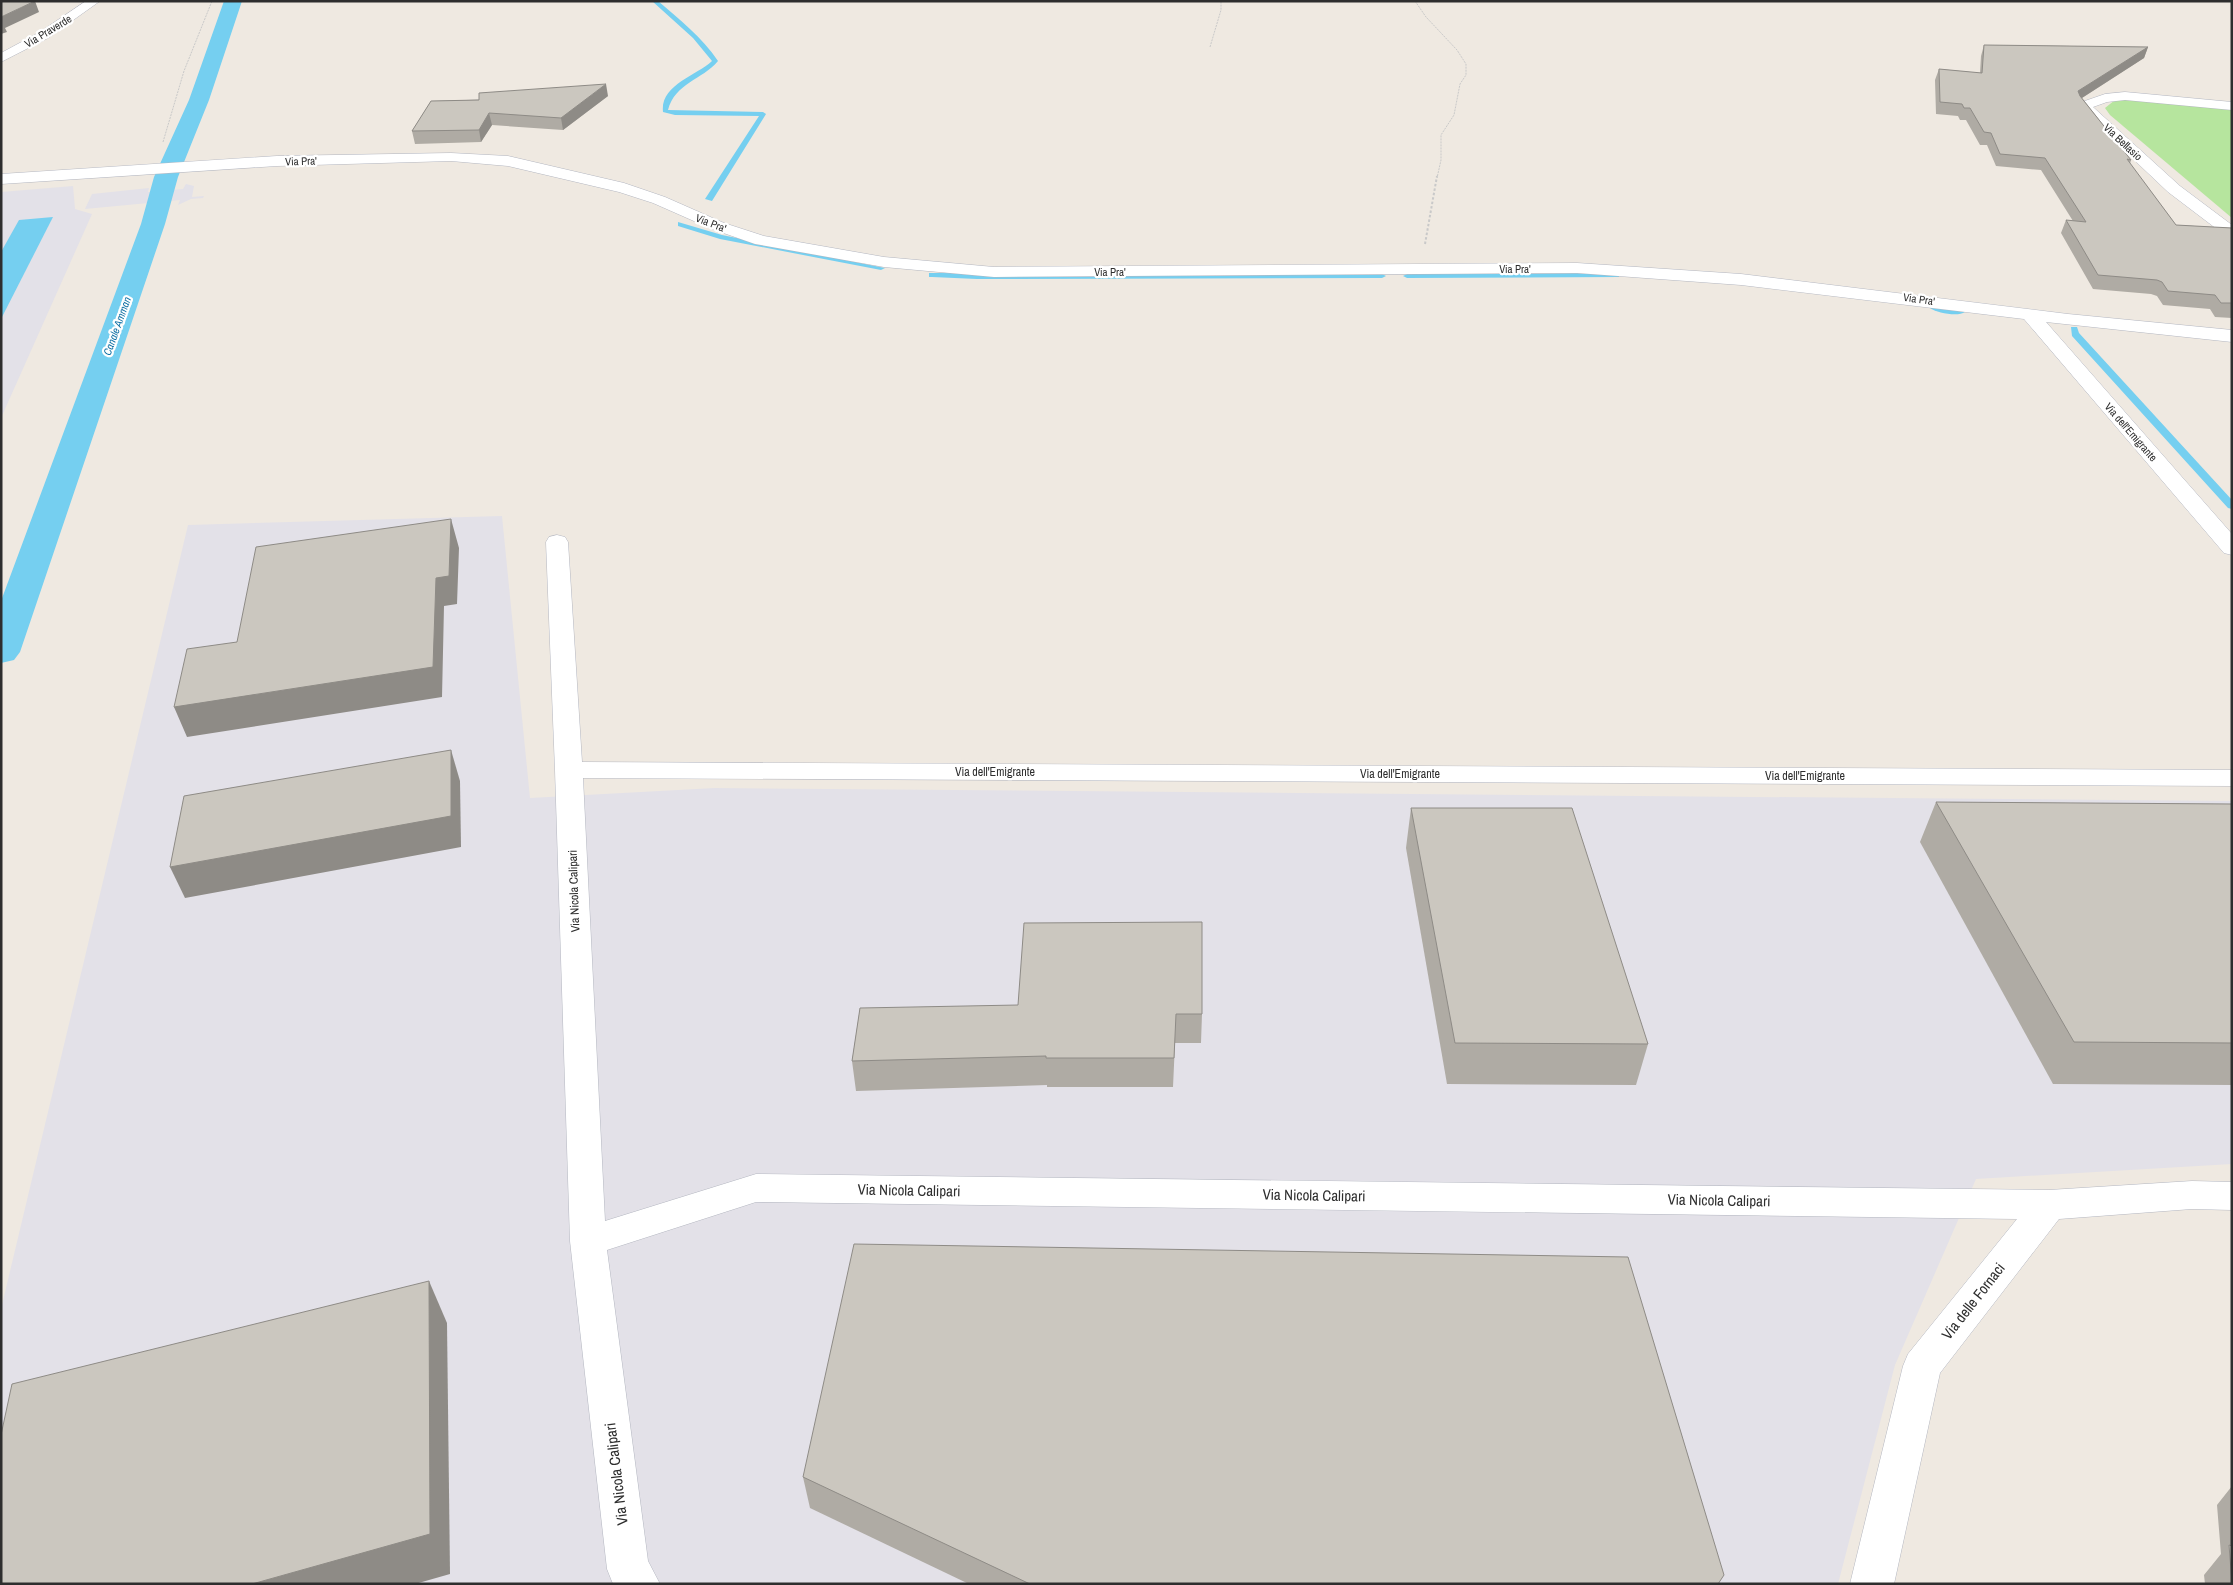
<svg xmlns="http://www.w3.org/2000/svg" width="2233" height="1585" font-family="'Archivo Narrow',sans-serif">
	<rect width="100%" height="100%" fill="#efe9e1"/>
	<!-- industrial -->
	<g fill="#e3e1e8">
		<polygon points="186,184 194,186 192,197 204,196 203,198 191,199 178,205 180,200 85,209 92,194 149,188 148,192 183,189"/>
		<polygon points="73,186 75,209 92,214 1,418 1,192"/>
		<polygon points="502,516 530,798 715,788 2232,801 2232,1164 1976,1179 1895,1365 1838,1584 1,1584 1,1309 188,525"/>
	</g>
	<!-- green -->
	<polygon fill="#b6e59e" points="2115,100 2132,100 2232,108 2232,218 2110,115 2105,108"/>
	<!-- water -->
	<polygon fill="#75cff0" points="53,217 1,319 1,252 19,220"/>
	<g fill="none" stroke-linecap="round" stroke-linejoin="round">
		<!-- stream -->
		<g fill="#75cff0" fill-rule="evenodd">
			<path d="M 652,1 L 658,1 C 680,20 702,37 718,61 C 702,80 675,83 668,110 L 763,112 L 766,114 L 712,201 L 705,199 L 759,116 L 675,115 L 663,112 C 660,85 696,76 712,61 L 693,38 Z"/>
			<polygon points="678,222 722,235 885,268 881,270 720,239 678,226"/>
			<polygon points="929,273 1382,274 1386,276 1382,278 977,279 932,277 929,277"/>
			<polygon points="1616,273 1619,273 1619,277 1407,278 1403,276 1407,274"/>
			<path d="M 1931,306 L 1961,310 L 1965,312 C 1958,317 1937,313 1930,308 Z"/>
			<polygon points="2071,327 2077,327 2079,333 2232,500 2232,509 2228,508 2072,336"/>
		</g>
		<!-- canal -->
		<polygon fill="#75cff0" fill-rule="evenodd" points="224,1 242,1 209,100 178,177 165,224 20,652 14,660 1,663 1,601 141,224 154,177 189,100"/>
		<defs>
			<g id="street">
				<polygon points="86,1 100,1 48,38 1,62 1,53 40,32"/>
				<polygon points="2125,92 2232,102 2232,110 2125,100 2107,102 2093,107 2180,186 2232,225 2232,238 2226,236 2168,192 2077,106 2079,103 2105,94"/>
				<polygon points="451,153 508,156 624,183 665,197 724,223 764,236 884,257 994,267 1577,263 1741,274 2068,314 2232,330 2232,342 2046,322 2232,534 2232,555 2224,553 2024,319 1741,285 1577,273 994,277 884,267 755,244 712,229 653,203 619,192 508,166 451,161 277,166 1,184 1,174 277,156"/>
				<polygon points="557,535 565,537 568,542 582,762 2232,770 2232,786 583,778 605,1221 756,1174 2049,1190 2192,1181 2232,1182 2232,1210 2192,1209 2059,1219 1940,1373 1894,1584 1850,1584 1903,1366 1908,1354 2017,1219 756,1202 607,1250 648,1561 660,1584 613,1584 607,1569 570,1241 555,770 546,542 549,537"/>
			</g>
		</defs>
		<!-- street casing -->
		<use href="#street" stroke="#b4b7c1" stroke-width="1"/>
		<!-- path-far1 -->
		<g stroke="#c9c9c9" stroke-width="1" stroke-dasharray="2 1" stroke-linecap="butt">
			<polyline points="1415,1 1426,17 1457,50 1466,64 1466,75 1460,84 1454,115 1441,135 1441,160 1437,178"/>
			<polyline points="1210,47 1221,10 1221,1"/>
			<polyline points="163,142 184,71 212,1"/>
		</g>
		<!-- path -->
		<polyline stroke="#c9c9c9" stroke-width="2" stroke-dasharray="2.5 2" stroke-linecap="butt" points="1425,244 1437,176"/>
		<!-- street -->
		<use href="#street" fill="#fff" fill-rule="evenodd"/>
	</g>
	<!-- wall -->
	<g fill="#afaba4">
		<polygon points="1984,45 2148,47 2144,58 2082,98 2131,160 2130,164 2176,225 2232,228 2232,318 2215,317 2210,309 2163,305 2157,296 2151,294 2093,289 2061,233 2066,220 2073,221 2041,170 1996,166 1987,145 1980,145 1966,120 1960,120 1958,116 1936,114 1935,80 1939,69 1980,73 1981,56"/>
		<polygon points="608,96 563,130 492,125 481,142 415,144 412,131 431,101"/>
		<polygon points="1936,802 2232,804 2232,1085 2053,1084 1920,842"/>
		<polygon points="1411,808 1648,1044 1636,1085 1447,1084 1406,848"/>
		<polygon points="860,1008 1202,1014 1201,1043 1175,1043 1173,1087 1047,1087 1047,1085 856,1091 852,1061"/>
		<polygon points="803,1477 1720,1584 969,1584 810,1508"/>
		<polygon points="2232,1486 2232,1584 2205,1584 2204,1575 2221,1554 2217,1505"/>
	</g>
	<!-- shaded-wall -->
	<g fill="#8e8b86">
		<polygon points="35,1 39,12 5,28 7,32 1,34 1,17"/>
		<polygon points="2148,47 2144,58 2074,103 2078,91"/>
		<polygon points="606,84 608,96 563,130 561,118"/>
		<polygon points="489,113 492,125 481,142 479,130"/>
		<polygon points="451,519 459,548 457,604 444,606 442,697 187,737 174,707 436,578"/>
		<polygon points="451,750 460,781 461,847 185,898 170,867"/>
		<polygon points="429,1281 447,1323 450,1574 415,1584 252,1584"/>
	</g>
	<!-- building -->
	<g fill="#cbc7bf" stroke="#8e8b86">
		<polygon points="1,1 35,1 1,17"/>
		<polygon points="1984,45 2148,47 2078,91 2080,96 2131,160 2127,159 2176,225 2232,228 2232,303 2221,303 2215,295 2168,291 2162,282 2157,280 2098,275 2066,220 2086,222 2045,158 2000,154 1991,133 1984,132 1970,108 1964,108 1962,104 1940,102 1939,69 1982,73"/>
		<polygon points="606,84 561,118 489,113 479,130 412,131 431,101 479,100 479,93"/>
		<polygon points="451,519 449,576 436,578 433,667 174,707 187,649 237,642 256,547"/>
		<polygon points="451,750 451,816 170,867 184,796"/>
		<polygon points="1936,802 2232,804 2232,1043 2074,1042"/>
		<polygon points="1411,808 1572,808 1648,1044 1455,1043"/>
		<polygon points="1202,922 1202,1014 1176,1014 1174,1058 1046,1058 1046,1056 852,1061 860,1008 1018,1005 1024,923"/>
		<polygon points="854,1244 1628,1257 1724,1575 1718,1584 1030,1584 803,1477"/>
		<polygon points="429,1281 430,1534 252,1584 1,1584 1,1435 12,1384"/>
		<polygon points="2229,1545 2232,1546 2232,1583"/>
	</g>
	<g text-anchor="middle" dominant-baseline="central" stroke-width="4.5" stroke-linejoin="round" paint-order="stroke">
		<!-- far-street labels -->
		<g font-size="11" fill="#2e2e2e" stroke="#fff">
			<text transform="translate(48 31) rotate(-31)">Via Praverde</text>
			<text transform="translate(2123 142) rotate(43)">Via Bellasio</text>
			<text transform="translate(301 161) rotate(-2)">Via Pra'</text>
			<text transform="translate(711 223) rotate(21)">Via Pra'</text>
			<text x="1515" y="269">Via Pra'</text>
			<text x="1110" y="272">Via Pra'</text>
			<text transform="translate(1919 299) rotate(8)">Via Pra'</text>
			<text transform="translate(2131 432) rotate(49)">Via dell'Emigrante</text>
		</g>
		<!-- far-water labels -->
		<g font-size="11" font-style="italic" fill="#0d6fa3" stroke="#fff">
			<text transform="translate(117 326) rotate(-70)">Canale Amman</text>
		</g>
		<!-- street labels -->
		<g font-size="12" fill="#2e2e2e" stroke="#fff">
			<text x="995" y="772">Via dell'Emigrante</text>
			<text x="1400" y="774">Via dell'Emigrante</text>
			<text x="1805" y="776">Via dell'Emigrante</text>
			<text transform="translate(574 891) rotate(-92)">Via Nicola Calipari</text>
		</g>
		<!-- near-street labels -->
		<g font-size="15" fill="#2e2e2e" stroke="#fff">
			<text transform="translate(909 1190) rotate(1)">Via Nicola Calipari</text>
			<text transform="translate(1314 1195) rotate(1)">Via Nicola Calipari</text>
			<text transform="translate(1719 1200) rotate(1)">Via Nicola Calipari</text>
			<text transform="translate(1973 1301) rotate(-52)">Via delle Fornaci</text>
			<text transform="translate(616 1474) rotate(-97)">Via Nicola Calipari</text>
		</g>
	</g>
	<!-- border -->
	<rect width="2233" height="1585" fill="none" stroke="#2e2e2e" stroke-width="5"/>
</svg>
